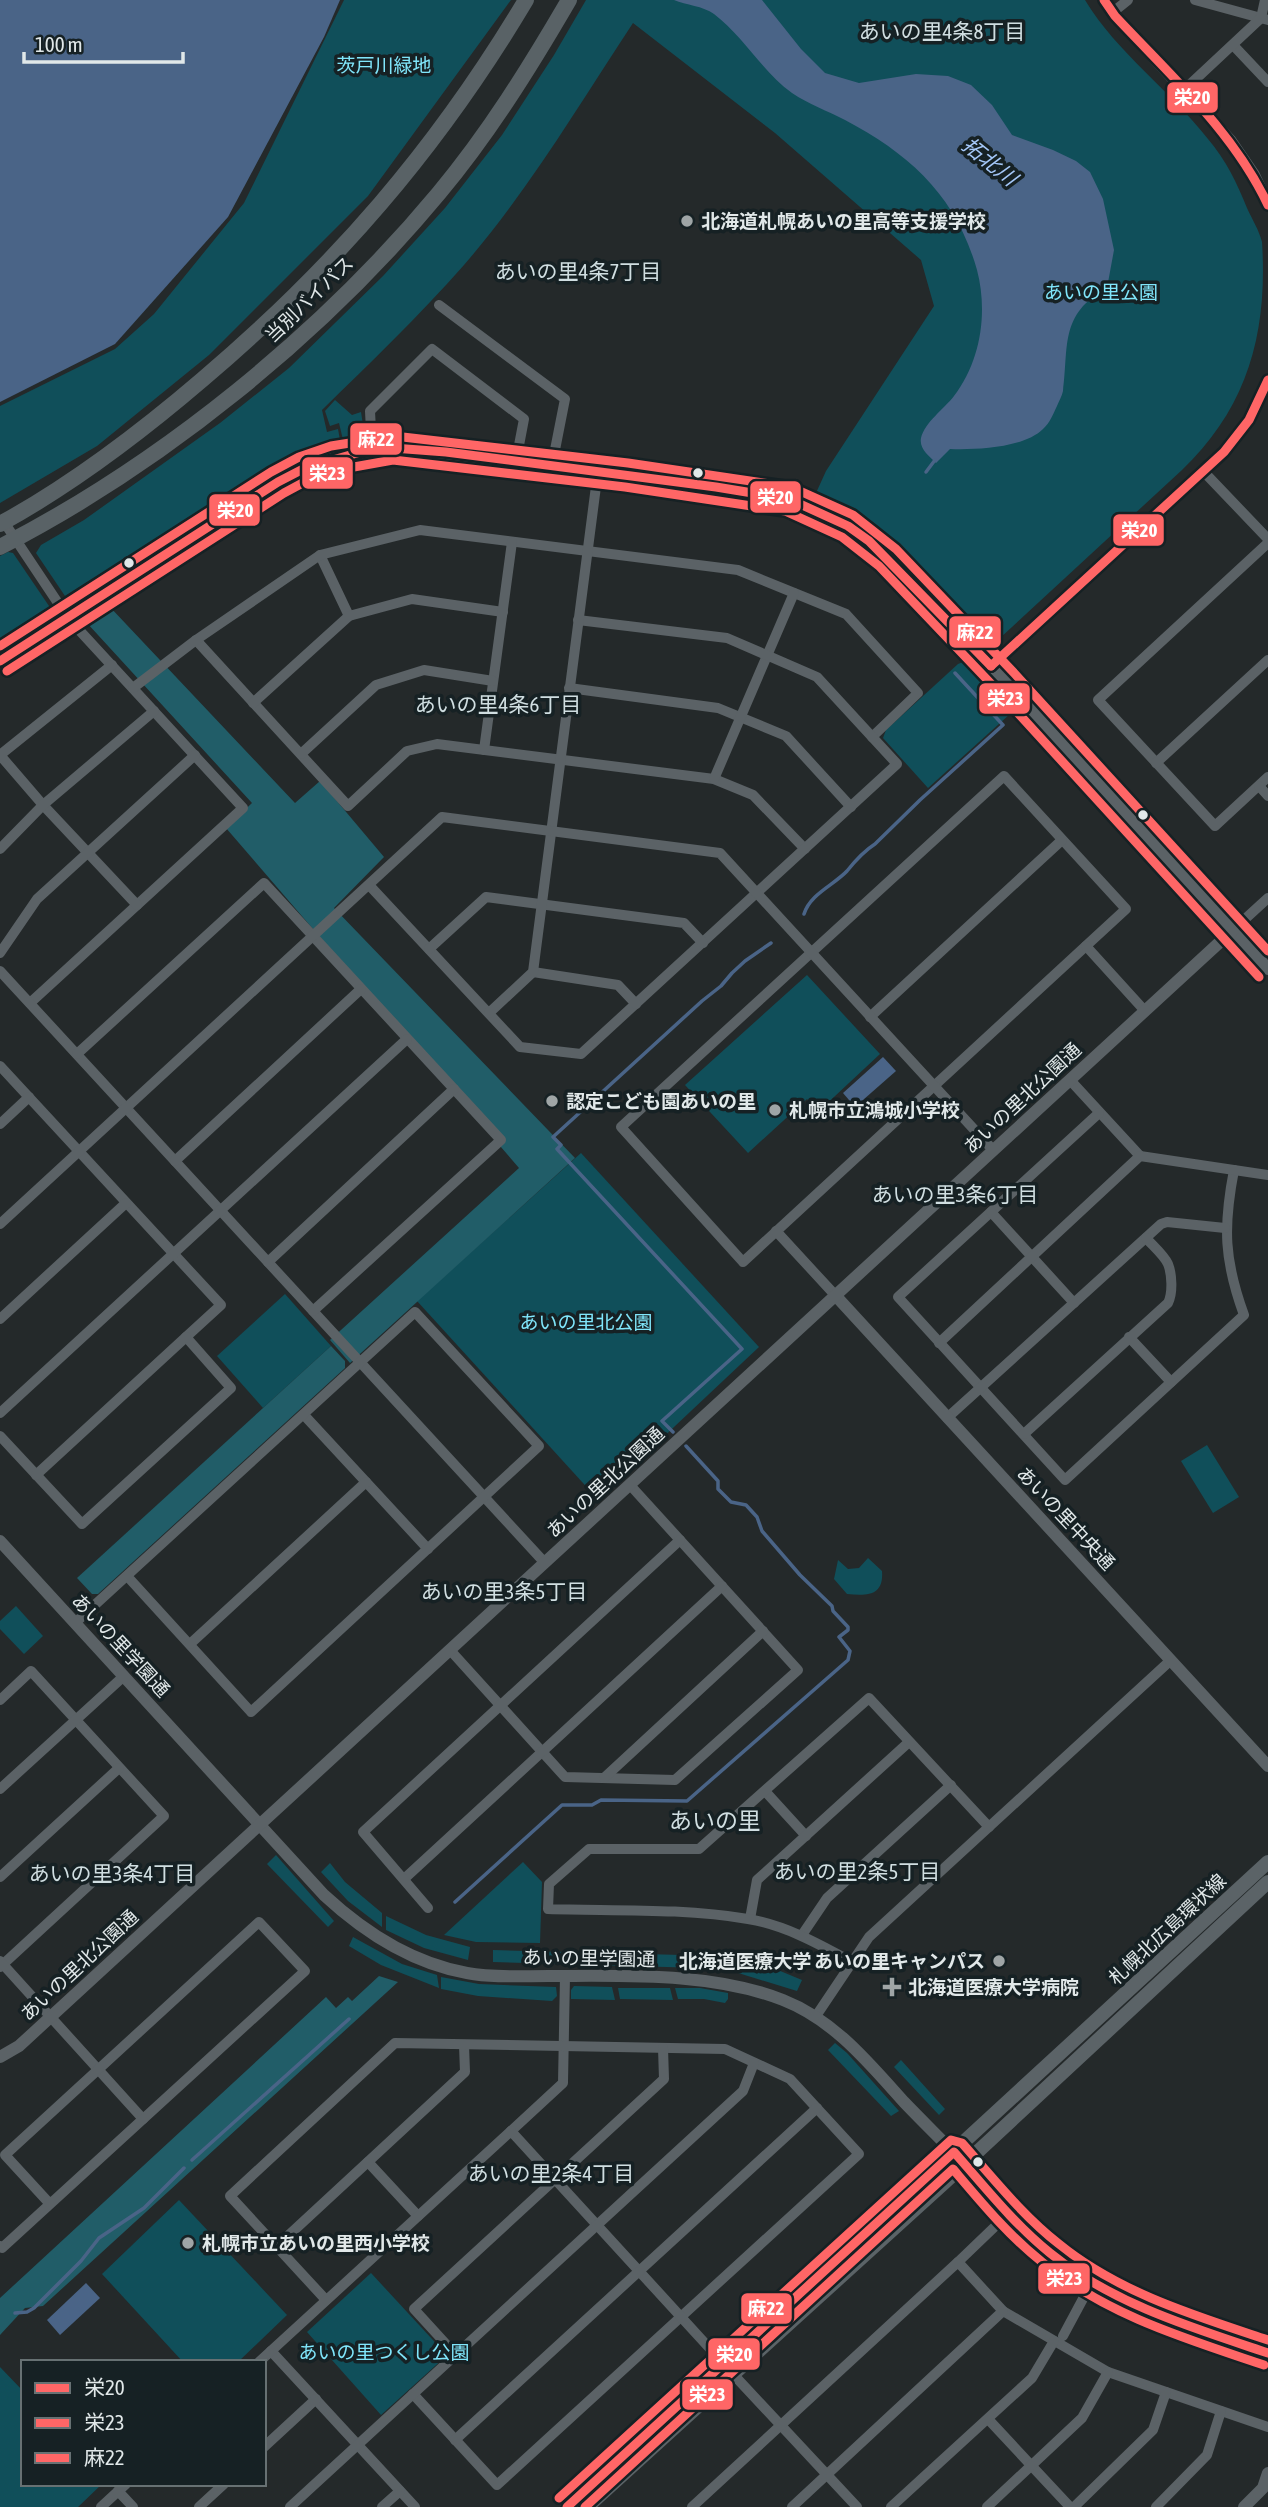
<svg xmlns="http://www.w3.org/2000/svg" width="1268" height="2507" font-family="'Asap Condensed','Noto Sans JP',sans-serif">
	<rect width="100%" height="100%" fill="#24292a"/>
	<!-- green -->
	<g fill="#104f5a">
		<polygon points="344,0 511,0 368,196 209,355 97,446 0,503 0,406 115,349 154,314 244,203"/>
		<path d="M 586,0 L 1085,0 C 1117,53 1170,90 1208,139 C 1226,160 1237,183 1247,208 C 1252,219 1259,230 1262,242 C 1268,334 1247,408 1182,470 L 1000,638 L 984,638 C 950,602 917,557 878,526 C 859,511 837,503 816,493 L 826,471 L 934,306 L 921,260 L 775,133 L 633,23 C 579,105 528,191 464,265 C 419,316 370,363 322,410 L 327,432 L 338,429 L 340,440 L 301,451 L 279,462 L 65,596 L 36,553 L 41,545 L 84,520 L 220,423 L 289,368 L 383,276 L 445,208 L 502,135 L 554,55 Z"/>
		<polygon points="335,400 352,415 361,412 365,438 344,444 339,423 330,426 325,411"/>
		<polygon points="8,552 13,553 49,606 48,617 0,652 0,556"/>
		<polygon points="963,662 1010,714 928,788 883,738 886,730 958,664"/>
		<polygon points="807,975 880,1054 819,1111 807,1099 748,1153 685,1085"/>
		<polygon points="581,1153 759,1347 623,1475 593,1494 417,1301"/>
		<polygon points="285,1294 331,1346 263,1408 217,1356"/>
		<polygon points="1207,1445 1239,1497 1213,1513 1181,1461"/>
		<path d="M 868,1558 L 882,1571 C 884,1596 867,1596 847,1594 L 834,1579 L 838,1560 L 848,1569 L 859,1568 Z"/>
		<polygon points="16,1606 43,1636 24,1654 0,1629 0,1621"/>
		<polygon points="276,1855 334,1921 328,1927 267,1864"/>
		<polygon points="523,1862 542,1882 540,1943 476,1942 444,1935"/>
		<polygon points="330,1863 345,1882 382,1913 382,1927 348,1901 321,1872"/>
		<polygon points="386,1916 426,1935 470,1947 468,1960 424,1948 386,1930"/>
		<polygon points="353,1937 402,1964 437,1975 439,1988 381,1965 349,1946"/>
		<polygon points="493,1950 721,1956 773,1968 802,1980 797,1991 735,1972 701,1968 493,1962"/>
		<polygon points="441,1977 479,1984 556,1987 557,1996 552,2001 478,1996 441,1989"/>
		<polygon points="574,1986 612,1987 615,2000 571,1999 571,1990"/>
		<polygon points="618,1988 670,1988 673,2000 620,1999"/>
		<polygon points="675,1988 700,1988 728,1993 728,1999 725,2003 704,1999 678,1999"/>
		<polygon points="835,2043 847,2053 899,2111 891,2116 828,2050"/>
		<polygon points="901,2060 945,2109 939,2115 894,2067"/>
		<polygon points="179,2200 287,2315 238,2362 183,2362 102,2274"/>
		<polygon points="371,2273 444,2352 445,2357 381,2415 307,2332"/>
		<polygon points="0,2367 23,2391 23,2484 102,2484 78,2507 0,2507"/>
	</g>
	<!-- forest -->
	<g fill="#215d68">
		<polygon points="109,606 295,803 320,781 384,857 334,908 575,1158 350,1363 330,1340 519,1168 226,828 252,803 87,623 89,619"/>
		<polygon points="331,1346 345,1361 345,1368 98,1594 92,1594 77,1578"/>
		<polygon points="379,1976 398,1982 43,2306 25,2308 0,2335 0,2298 326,1997 336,2008 348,1997 352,2001"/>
	</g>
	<!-- water -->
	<g fill="#4a6487">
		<polygon points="0,0 340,0 324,37 228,217 115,344 0,402"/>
		<path d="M 674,0 L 762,0 L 801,49 L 825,73 L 859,83 L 916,74 L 948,76 L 971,85 L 992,105 L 1012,135 L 1053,150 L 1076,161 L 1090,172 L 1103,199 L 1114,250 L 1107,288 C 1059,314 1069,347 1063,391 C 1062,396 1059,401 1057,406 C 1053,414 1050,423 1043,429 C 1024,448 975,450 950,449 L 936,463 C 929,456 919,449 921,438 C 925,422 944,409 954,396 C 981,361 988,312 977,270 C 956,196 911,155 845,120 C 828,111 808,104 792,93 C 762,71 743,36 714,14 C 703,6 686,5 674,0 Z"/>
		<polygon points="883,1057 896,1071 855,1107 843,1093"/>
		<polygon points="86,2283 100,2298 60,2335 47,2320"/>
	</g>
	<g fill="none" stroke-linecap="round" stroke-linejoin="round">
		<!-- stream -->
		<g stroke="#4a6487" stroke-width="3.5">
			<polyline points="926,472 935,460"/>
			<path d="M 804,914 C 810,894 834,885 847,871 C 855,861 864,851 875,844 L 920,800 L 1003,725 L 955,673"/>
			<polyline points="673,1432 662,1421 742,1349 557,1149 561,1145 553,1137 702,1001 721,986 732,973 745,961 771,943"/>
			<polyline points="455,1902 562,1805 592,1805 601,1800 687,1801 848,1660 850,1651 839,1637 848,1630 848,1627 833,1611 832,1606 800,1575 762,1531 757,1517 746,1505 731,1502 718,1489 718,1481 686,1446"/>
			<polyline points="192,2160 349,2019"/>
			<polyline points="15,2313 27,2312 34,2308 81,2261 99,2238 144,2208 184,2168"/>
		</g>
		<!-- minor -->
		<g stroke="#5b6266" stroke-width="10">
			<polyline points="1195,0 1268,20"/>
			<polyline points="1113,12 1128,0"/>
			<polyline points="1233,45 1268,82"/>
			<polyline points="1184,90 1261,18 1265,0"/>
			<polyline points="439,305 565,399 552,465"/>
			<polyline points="372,450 370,411 432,349 524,419 516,461"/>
			<polyline points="1204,472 1268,539"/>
			<polyline points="4,522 68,618 243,808 30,1003"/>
			<polyline points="1268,543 1098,700 1215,826 1268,777"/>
			<polyline points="320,555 349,616"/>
			<polyline points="196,640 348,806 407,751 437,744 714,779 753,795 805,849"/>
			<polyline points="112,665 0,755 43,805 137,905"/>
			<polyline points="133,688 196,640 320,555 420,530 738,570 846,614 918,693 872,737"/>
			<polyline points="569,688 718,708 786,736 851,807"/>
			<polyline points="253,703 349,616 412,599 503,612"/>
			<polyline points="484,750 512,542"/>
			<polyline points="301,754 376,685 424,670 493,681"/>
			<polyline points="1156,763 1268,660"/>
			<polygon points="1004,776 1126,909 743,1262 621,1127"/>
			<polyline points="714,779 794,593"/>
			<polyline points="1259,786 1268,796"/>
			<polyline points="0,849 43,805 154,711"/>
			<polyline points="369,885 520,1047 581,1054 897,764 817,677 727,638 578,620"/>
			<polyline points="1233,930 1268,898"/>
			<polyline points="1086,946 1145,1011"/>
			<polyline points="429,949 486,897 684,923 703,943"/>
			<polyline points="0,953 37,899 195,755"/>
			<polyline points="0,971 545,1563"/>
			<polyline points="533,972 618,985 636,1004"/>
			<polyline points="489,1013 533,972 598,471"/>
			<polyline points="870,1017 1062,840"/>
			<polyline points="77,1054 264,883 501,1140 313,1311"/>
			<polyline points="0,1066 221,1305 186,1337 231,1388 82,1524 0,1436"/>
			<polyline points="1070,1080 1140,1156"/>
			<path d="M 1099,1113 L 898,1297 L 1065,1480 L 1244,1315 C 1224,1260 1223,1227 1234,1170"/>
			<polyline points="0,1124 29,1097"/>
			<polyline points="175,1161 361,989"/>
			<polyline points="991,1212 1074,1303"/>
			<polyline points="0,1224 442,817 720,853 993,1150"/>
			<polyline points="776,1231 835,1295"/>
			<polyline points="268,1262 454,1089"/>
			<polyline points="0,1319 126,1203"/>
			<polyline points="1129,1337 1171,1382"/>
			<polyline points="939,1343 1140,1156 1268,1175"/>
			<polyline points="0,1413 407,1039"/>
			<polyline points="304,1415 428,1549"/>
			<polyline points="947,1418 1161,1224 1167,1222 1225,1228"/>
			<path d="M 1024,1434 L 1168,1303 C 1173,1293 1172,1274 1168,1264 C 1164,1255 1152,1245 1146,1238"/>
			<polyline points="36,1475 186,1337"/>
			<polyline points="75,1623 415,1312 539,1446 251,1712 127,1576"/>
			<polyline points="190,1644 366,1482"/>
			<polyline points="450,1650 565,1777 675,1780 798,1670 630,1485"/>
			<polyline points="0,1700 31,1671 164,1816 0,1967"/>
			<polyline points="604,1778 763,1631"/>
			<polyline points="0,1789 124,1676"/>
			<polyline points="765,1791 806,1836"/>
			<polyline points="0,1877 119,1768"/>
			<polyline points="404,1879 722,1586"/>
			<polyline points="428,1908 363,1832 680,1540"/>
			<polyline points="750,1919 757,1880 909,1742"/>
			<polyline points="802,1935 827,1898 951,1785"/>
			<polyline points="0,1961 143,2119"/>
			<path d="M 852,1962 C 819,1944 785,1925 748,1919 C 683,1908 613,1911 548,1909 L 549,1884 L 589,1849 L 699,1849 L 869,1698 L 989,1827"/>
			<polyline points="816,2016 869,1937 1171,1660"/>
			<polyline points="511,2131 563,2083 565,1976"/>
			<polyline points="368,2162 418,2216"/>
			<polyline points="0,2246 2,2248 305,1971 259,1922 5,2155 50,2204"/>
			<polyline points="277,2246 465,2072 464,2045"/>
			<polyline points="958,2262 1008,2214"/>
			<polyline points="326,2300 230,2196 395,2043 725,2049 790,2079 859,2154 497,2485 413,2394"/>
			<polyline points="1063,2336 1092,2282"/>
			<polyline points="271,2351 415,2507"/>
			<polyline points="456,2355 414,2309 664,2079 663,2048"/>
			<polyline points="259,2362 511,2131 724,2364"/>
			<polyline points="732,2373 857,2507"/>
			<polyline points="988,2419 1070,2507"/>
			<polyline points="455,2440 817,2108"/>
			<polyline points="264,2447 316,2399"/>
			<polyline points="118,2491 133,2507"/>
			<polyline points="101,2507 126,2484"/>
			<polyline points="199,2507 224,2484"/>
			<polyline points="290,2507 743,2091 754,2063"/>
			<polyline points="382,2507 400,2491"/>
			<polyline points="692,2507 958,2262 1003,2311 1108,2372 1268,2427"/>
			<polyline points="792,2507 1003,2311"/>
			<polyline points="891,2507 1032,2378 1054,2341"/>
			<polyline points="987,2507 1082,2418 1108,2372"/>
			<polyline points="1074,2507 1153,2430 1166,2392"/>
			<polyline points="1156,2507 1207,2455 1221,2411"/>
		</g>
		<!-- tertiary -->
		<g stroke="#5b6266" stroke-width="12">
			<polyline points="1104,0 1115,16 1230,140 1254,175 1268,205"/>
			<polyline points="0,661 278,482 305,468 334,458 393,448 627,475 789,499 848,526 887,557 1006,682 1268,969"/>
			<polyline points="991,666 1224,452 1249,420 1268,380"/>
			<polyline points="835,1295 1268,1766"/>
			<path d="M 0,1541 L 324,1895 C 365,1933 411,1963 467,1973 C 493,1978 522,1976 549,1976 C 625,1976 712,1972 783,2000 C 834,2020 868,2062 904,2102 C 928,2127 953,2151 977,2177 C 994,2196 1010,2217 1028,2234 C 1097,2301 1181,2323 1268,2353"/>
			<polyline points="0,2057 19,2046 1233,930"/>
			<polyline points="1244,2507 1263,2488 1268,2473"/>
		</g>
		<!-- primary -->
		<g stroke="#5b6367" stroke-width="14">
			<polyline points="567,2507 1268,1862"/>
			<polyline points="587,2507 945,2182 1268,1882"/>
		</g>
		<!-- trunk -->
		<g stroke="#596266" stroke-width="16">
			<path d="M 0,524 C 73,484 140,433 203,379 C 335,267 437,149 526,0"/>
			<path d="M 0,547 C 163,463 322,334 439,193 C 489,133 530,67 569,0"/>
		</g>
		<defs>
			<g id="bus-1">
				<path d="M 1104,0 L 1115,16 C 1170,75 1233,131 1268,205"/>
				<polyline points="0,661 278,482 305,468 364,451 393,448 446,452 716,487 789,499 848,526 869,541 991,666"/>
				<polyline points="991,666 1224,452 1249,420 1268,380"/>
				<path d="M 567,2507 L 954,2152 C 985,2187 1014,2224 1050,2253 C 1113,2304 1193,2328 1268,2353"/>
			</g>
			<g id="bus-2">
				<polyline points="7,671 284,493 310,479 337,470 393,460 625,487 785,511 842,537 879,566 997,690 1259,977"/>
				<path d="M 585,2507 L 953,2169 C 981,2202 1008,2235 1042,2262 C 1106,2315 1187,2339 1264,2365"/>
			</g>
			<g id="bus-3">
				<polyline points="0,646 271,472 299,457 331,446 394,436 628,463 791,487 853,515 896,549 1015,674 1268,951"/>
				<path d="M 559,2498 L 951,2140 L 962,2143 C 993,2178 1022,2215 1059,2244 C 1119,2293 1196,2316 1268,2340"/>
			</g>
		</defs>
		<!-- bus-1 casing -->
		<use href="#bus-1" stroke="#162124" stroke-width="14"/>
		<!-- bus-2 casing -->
		<use href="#bus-2" stroke="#162124" stroke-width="14"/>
		<!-- bus-3 casing -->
		<use href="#bus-3" stroke="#162124" stroke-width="14"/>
		<!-- bus-1 -->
		<use href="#bus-1" stroke="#f66" stroke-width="9"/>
		<!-- bus-2 -->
		<use href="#bus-2" stroke="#f66" stroke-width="9"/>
		<!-- bus-3 -->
		<use href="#bus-3" stroke="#f66" stroke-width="9"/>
	</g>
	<!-- markers -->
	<g fill="#9fa5a6" stroke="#162124" stroke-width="2.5">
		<circle cx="687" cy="221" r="7"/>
		<circle cx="552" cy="1101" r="7"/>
		<circle cx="775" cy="1110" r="7"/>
		<circle cx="999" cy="1961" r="7"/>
		<path d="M888.5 1976.5h7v7h7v7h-7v7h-7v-7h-7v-7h7z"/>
		<circle cx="188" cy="2243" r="7"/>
	</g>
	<g fill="#e1e8e9" stroke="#162124" stroke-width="2.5">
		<circle cx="698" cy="473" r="6"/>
		<circle cx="129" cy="563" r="6"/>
		<circle cx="1143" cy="815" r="6"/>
		<circle cx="978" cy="2162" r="6"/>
	</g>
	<g text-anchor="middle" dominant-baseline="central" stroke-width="7" stroke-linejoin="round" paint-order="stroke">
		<!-- park labels -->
		<g font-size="19" fill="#80e6fb" stroke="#162124">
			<text x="384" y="65">茨戸川緑地</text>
			<text x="1101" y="292">あいの里公園</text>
			<text x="586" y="1322">あいの里北公園</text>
			<text x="384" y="2352">あいの里つくし公園</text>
		</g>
		<!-- poi labels -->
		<g font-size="19" font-weight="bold" fill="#e1e8e9" stroke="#162124" text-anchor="start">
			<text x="701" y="221">北海道札幌あいの里高等支援学校</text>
			<text x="566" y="1101">認定こども園あいの里</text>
			<text x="789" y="1110">札幌市立鴻城小学校</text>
			<text x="985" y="1961" text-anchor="end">北海道医療大学 あいの里キャンパス</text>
			<text x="908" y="1987">北海道医療大学病院</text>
			<text x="202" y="2243">札幌市立あいの里西小学校</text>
		</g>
		<!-- street labels -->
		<g font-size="19" fill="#e1e8e9" stroke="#162124">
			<text transform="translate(309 299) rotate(-44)">当別バイパス</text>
			<text transform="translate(1022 1098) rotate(-43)">あいの里北公園通</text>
			<text transform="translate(605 1482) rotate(-43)">あいの里北公園通</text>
			<text transform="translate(1066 1518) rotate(47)">あいの里中央通</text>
			<text transform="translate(121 1645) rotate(47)">あいの里学園通</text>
			<text transform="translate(1167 1929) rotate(-43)">札幌北広島環状線</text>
			<text transform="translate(589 1958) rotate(1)">あいの里学園通</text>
			<text transform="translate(79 1965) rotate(-43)">あいの里北公園通</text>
		</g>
		<!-- neighbourhood labels -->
		<g font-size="21" fill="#d0dee1" stroke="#162124">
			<text x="942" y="31">あいの里4条8丁目</text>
			<text x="578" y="271">あいの里4条7丁目</text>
			<text x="498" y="704">あいの里4条6丁目</text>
			<text x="955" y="1194">あいの里3条6丁目</text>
			<text x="504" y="1591">あいの里3条5丁目</text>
			<text x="857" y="1871">あいの里2条5丁目</text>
			<text x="112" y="1873">あいの里3条4丁目</text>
			<text x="551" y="2173">あいの里2条4丁目</text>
		</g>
		<!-- water labels -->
		<g font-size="21" font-style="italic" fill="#a5c8f9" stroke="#162124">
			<text transform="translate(990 161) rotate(39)">拓北川</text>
		</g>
		<!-- quarter labels -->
		<g font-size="23" fill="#d0dee1" stroke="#162124">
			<text x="715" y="1821">あいの里</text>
		</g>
	</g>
	<g stroke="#162124" stroke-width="2.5">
		<rect x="1166" y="81" width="53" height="33" rx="7" fill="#f66"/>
		<rect x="349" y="422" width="54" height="34" rx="7" fill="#f66"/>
		<rect x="301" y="456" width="53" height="34" rx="7" fill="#f66"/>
		<rect x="749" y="480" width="53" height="34" rx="7" fill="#f66"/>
		<rect x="208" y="493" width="53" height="34" rx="7" fill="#f66"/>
		<rect x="1112" y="513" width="53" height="34" rx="7" fill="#f66"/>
		<rect x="948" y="615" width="54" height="34" rx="7" fill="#f66"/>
		<rect x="978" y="682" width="53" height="33" rx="7" fill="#f66"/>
		<rect x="1037" y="2262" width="54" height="33" rx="7" fill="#f66"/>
		<rect x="740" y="2292" width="53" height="33" rx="7" fill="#f66"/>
		<rect x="707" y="2337" width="54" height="34" rx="7" fill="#f66"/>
		<rect x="681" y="2378" width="53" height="33" rx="7" fill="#f66"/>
	</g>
	<g font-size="19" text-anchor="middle" font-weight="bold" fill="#fff">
		<text x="1192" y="104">栄20</text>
		<text x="376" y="446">麻22</text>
		<text x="327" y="480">栄23</text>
		<text x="775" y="504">栄20</text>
		<text x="235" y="517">栄20</text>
		<text x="1139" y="537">栄20</text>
		<text x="975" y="639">麻22</text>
		<text x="1005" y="705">栄23</text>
		<text x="1064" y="2285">栄23</text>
		<text x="766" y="2315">麻22</text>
		<text x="734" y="2361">栄20</text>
		<text x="707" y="2401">栄23</text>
	</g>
	<!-- legend -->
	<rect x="21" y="2360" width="245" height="126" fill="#162124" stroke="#677173" stroke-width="2"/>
	<rect x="35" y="2383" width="35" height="10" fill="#ff6666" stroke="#677173" stroke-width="2"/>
	<text x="84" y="2395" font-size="21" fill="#e1e8e9">栄20</text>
	<rect x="35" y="2418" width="35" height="10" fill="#ff6666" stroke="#677173" stroke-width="2"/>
	<text x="84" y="2430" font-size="21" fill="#e1e8e9">栄23</text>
	<rect x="35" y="2453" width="35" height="10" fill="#ff6666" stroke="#677173" stroke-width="2"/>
	<text x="84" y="2465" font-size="21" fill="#e1e8e9">麻22</text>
	<!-- scale -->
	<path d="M24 52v10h159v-10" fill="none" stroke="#e1e8e9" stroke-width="3.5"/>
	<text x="35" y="52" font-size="21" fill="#e1e8e9" stroke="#162124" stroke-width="5" paint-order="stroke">100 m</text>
</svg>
